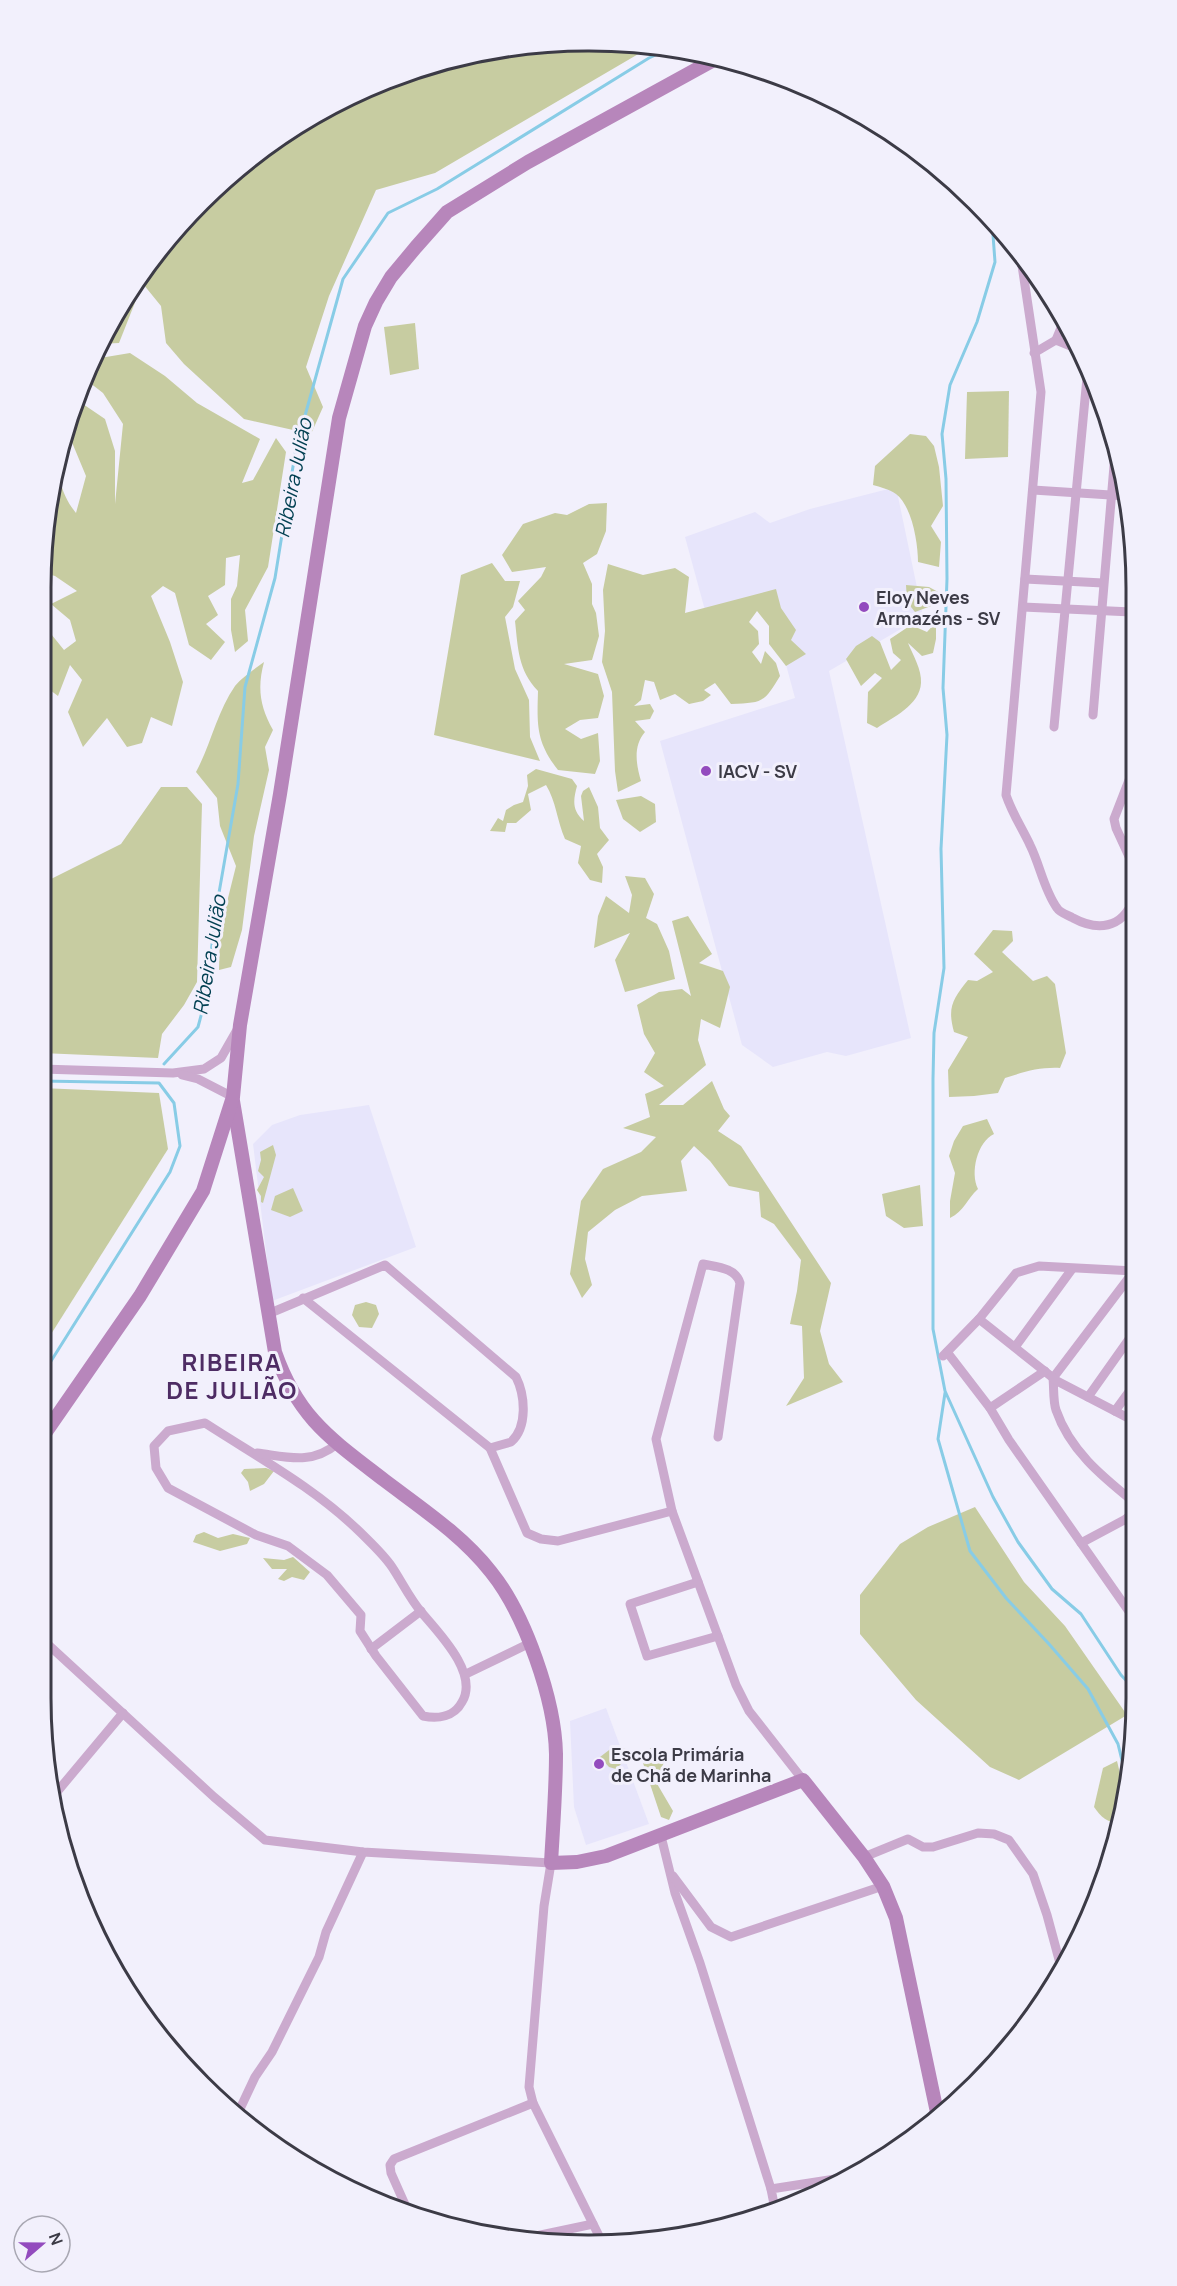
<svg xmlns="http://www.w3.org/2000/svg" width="1177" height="2286" font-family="Manrope,sans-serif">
	<rect width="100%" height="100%" fill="#f2f0fc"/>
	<!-- built -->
	<g fill="#e7e5fb">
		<polygon points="896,487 923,616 829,671 911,1038 846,1056 827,1052 773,1067 742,1045 660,741 795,698 768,598 706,614 685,537 755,512 770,523 810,509"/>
		<polygon points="369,1105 416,1247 272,1301 253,1144 272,1125 300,1115"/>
		<polygon points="606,1708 649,1824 586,1845 574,1807 570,1721"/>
	</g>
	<!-- green -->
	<g fill="#c7cca1">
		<polygon points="625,42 652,46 435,173 376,190 329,296 306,367 323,407 311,434 244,419 184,364 166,343 161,306 139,279 154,255 227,176 315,114 413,69 517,45"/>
		<polygon points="128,296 136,300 119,343 98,344"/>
		<polygon points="415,323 419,369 390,375 384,327"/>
		<path d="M 130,353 L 165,376 L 197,403 L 260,439 L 242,483 L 253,480 L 276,438 L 286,452 L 268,567 L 245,610 L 248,641 L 235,652 L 231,630 L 231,599 L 237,586 L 240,555 L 226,558 L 225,585 L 208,596 L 218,615 L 206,624 L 225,642 L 211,660 L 189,645 L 175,593 L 163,586 L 151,596 L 170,642 L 183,682 L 172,726 L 151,717 L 142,743 L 127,747 L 107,718 L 83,747 L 68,712 L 82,680 L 70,665 L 58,696 L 42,684 L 42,625 L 43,624 L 64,650 L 76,641 L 70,620 L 51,604 L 77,591 L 55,576 L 44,573 L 42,577 L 42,553 L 57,458 C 60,481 61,494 76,513 L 86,476 L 71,440 L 63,437 L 76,403 L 80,402 L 105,419 L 115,451 L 115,504 L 123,424 L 103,393 L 85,379 L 90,364 L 100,358 Z"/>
		<polygon points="1009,391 1008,457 965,459 967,392"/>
		<path d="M 910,434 L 926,436 L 934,446 L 939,467 L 943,506 L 931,526 L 941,542 L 939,567 L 918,562 C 918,543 912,506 896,494 C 889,489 880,487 873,485 L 875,466 Z"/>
		<path d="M 607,503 L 606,531 L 597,554 L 583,563 L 592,584 L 592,604 L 596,613 L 599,636 L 592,660 L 564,664 L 598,674 L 604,696 L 598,718 L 580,720 L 565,729 L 581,739 L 598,733 L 600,761 L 595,774 L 558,770 C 536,742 537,725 538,691 C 518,670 518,648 515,621 L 525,610 L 518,601 L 541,577 L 546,567 L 512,572 L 502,555 L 523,524 L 555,513 L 567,515 L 589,504 Z"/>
		<polygon points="492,563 505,581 520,581 513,607 505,617 515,669 529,700 530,737 540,761 434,735 461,575"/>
		<path d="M 608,564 L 643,575 L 675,568 L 689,577 L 685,613 L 776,589 L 781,608 L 796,630 L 791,640 L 806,654 L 786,666 L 769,644 L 769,626 L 757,611 L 749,622 L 758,631 L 759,644 L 752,652 L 761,664 L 765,651 L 776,663 L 780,676 C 764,703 762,703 731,704 L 715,683 L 704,690 L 711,695 L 703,701 L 689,704 L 675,694 L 660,700 L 654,682 L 645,680 L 641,700 L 634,706 L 650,704 L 654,711 L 650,719 L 635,721 L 645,732 C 633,746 636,764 641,781 L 618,792 L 615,771 L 612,692 L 602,662 L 605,631 L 603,590 Z"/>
		<polygon points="906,585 929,587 940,593 939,603 915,612 907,602"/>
		<path d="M 936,622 L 936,639 L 933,653 L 922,656 L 908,643 C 913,655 922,670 921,683 C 920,705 892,718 877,728 L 867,723 L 868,692 L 882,678 L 875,673 L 861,686 L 846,659 L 856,646 L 872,636 L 880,642 L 891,670 L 901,660 L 893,653 L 890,639 L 911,625 L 927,632 Z"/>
		<path d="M 264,662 C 257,688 260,707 273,730 L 265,747 L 269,770 L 254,836 L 242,930 L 231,967 L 219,970 L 220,930 L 236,866 L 220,826 L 217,798 L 196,772 C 211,744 217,712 235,686 C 242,677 255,669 264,662 Z"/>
		<path d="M 536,769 L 572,779 L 577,786 C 573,801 572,810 584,821 L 581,796 L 583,791 L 589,787 L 598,807 L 600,828 L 609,840 L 597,854 L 603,867 L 602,883 L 590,880 L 578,863 L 581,846 L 565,839 C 557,821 556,801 546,785 L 528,794 L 531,810 L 516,823 L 507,823 L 505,832 L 490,831 L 498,818 L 503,821 L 506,810 L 514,805 L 523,802 L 528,786 L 527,775 Z"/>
		<polygon points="161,787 187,787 202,804 197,982 184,1005 162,1034 158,1058 41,1053 41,884 121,844"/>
		<polygon points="641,796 655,804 656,822 640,832 623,819 616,800"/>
		<polygon points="625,876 645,878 654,894 646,918 657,924 669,951 675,979 625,992 615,960 630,933 594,948 598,916 606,896 629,913 632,895"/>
		<polygon points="688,916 712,954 699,963 723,971 730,987 720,1028 701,1019 698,1040 706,1065 659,1105 683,1105 712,1081 724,1109 730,1116 718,1131 741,1146 831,1283 820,1331 829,1364 843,1382 786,1406 804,1378 802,1326 790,1324 797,1291 801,1260 774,1224 761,1217 759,1192 729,1186 710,1161 694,1146 681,1161 687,1191 642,1196 615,1210 588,1232 585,1259 592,1285 582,1298 570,1274 581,1201 603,1169 641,1152 656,1137 623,1128 650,1117 645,1094 664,1086 644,1072 655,1053 644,1034 637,1005 659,992 682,989 691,996 672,921"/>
		<path d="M 993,930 L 1012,931 L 1013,941 L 1002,952 L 1033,981 L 1047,976 L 1055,984 L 1066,1053 L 1060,1068 C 1040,1067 1023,1072 1005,1078 L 998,1093 L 974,1096 L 949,1097 L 948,1070 L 968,1037 L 954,1032 C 947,1007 953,999 968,980 L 977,981 L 993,972 L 974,954 Z"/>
		<polygon points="41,1088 159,1093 168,1149 41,1350"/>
		<path d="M 987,1119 L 994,1134 C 977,1142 970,1173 978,1189 C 967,1199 964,1211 950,1218 L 950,1201 L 955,1173 L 949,1156 L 954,1141 L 963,1126 Z"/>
		<polygon points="273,1145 276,1155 263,1203 261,1202 261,1196 257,1190 264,1177 258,1171 261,1160 260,1152"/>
		<polygon points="920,1185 923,1226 904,1228 886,1216 882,1194"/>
		<polygon points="293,1188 303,1211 290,1217 271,1210 275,1196"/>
		<polygon points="366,1302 376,1305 379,1314 372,1328 359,1327 352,1315 355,1305"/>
		<polygon points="266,1468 274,1471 264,1484 250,1491 248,1482 241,1473 244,1469"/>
		<polygon points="975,1507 1024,1582 1065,1626 1127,1715 1019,1780 990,1767 916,1700 860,1634 860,1595 900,1544 928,1527"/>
		<polygon points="204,1532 218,1538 233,1534 250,1538 247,1544 220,1551 193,1542 196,1535"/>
		<polygon points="293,1557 310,1572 304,1580 292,1577 284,1581 278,1579 287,1569 272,1569 263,1558 284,1560"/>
		<polygon points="613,1747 627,1749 628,1757 616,1769 609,1767 600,1757"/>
		<polygon points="651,1748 667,1755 656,1782 673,1811 669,1820 661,1817 643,1763 645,1752"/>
		<path d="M 1117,1761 L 1125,1794 L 1120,1823 C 1107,1823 1101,1817 1094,1807 L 1103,1768 Z"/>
	</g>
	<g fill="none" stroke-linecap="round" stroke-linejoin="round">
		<!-- stream -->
		<g stroke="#88cce6" stroke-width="3">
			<polyline points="992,221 995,262 977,322 950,385 942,434 946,479 947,579 943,688 947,735 941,849 944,968 934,1033 933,1079 933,1329 945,1391 993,1497 1018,1542 1052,1589 1081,1614 1121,1675 1135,1690"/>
			<polyline points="164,1064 198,1027 206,997 216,910 238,784 245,687 275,578 296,448 343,279 388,213 437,189 649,58 668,49"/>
			<polyline points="41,1377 170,1172 180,1146 174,1103 159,1083 41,1081"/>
			<polyline points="945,1393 938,1439 970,1551 1006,1598 1049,1644 1088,1689 1118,1744 1127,1781"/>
		</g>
		<!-- street -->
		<g stroke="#cbaace" stroke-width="9">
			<path d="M 1020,252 L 1041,392 L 1006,795 C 1012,813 1022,828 1030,845 C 1040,865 1044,890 1057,908 C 1060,913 1068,915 1073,918 C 1097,931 1122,929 1133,900"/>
			<polyline points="1056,340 1063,323"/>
			<polyline points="1034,353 1056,340 1078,349"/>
			<polyline points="1033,490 1126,496"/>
			<polyline points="1025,579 1103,583"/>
			<polyline points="1023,607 1132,612"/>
			<polyline points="1093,715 1115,454"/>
			<polyline points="1054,727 1088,367"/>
			<polyline points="1133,770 1114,819 1116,828 1133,865"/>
			<polyline points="41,1069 173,1073 204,1069 221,1058 237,1030"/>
			<polyline points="182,1075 198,1079 233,1097"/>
			<path d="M 1134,1271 L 1053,1378 C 1054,1388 1053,1401 1056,1410 C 1070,1451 1103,1477 1135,1503"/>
			<polyline points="303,1298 490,1448 527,1533 541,1539 558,1541 672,1511"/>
			<path d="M 268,1314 L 385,1265 L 516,1377 C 525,1395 528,1427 511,1442 L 490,1448"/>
			<polyline points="979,1319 1057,1381 1134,1421"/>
			<polyline points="1015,1347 1072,1269"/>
			<polyline points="947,1352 990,1408 1009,1440 1135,1620"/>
			<polyline points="943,1356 979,1319 1016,1273 1039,1266 1134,1271"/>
			<polyline points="1088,1397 1134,1332"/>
			<polyline points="990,1408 1045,1371"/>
			<polyline points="1115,1411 1134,1385"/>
			<path d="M 205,1423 C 259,1458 315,1488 361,1533 C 372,1544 384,1555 392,1567 C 402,1582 410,1599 422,1613 C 440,1634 479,1674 462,1702 C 454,1717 438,1719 423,1716 L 376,1656 L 360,1631 L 361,1615 L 327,1575 L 288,1546 L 256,1535 L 168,1488 L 156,1468 L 154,1446 L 168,1431 Z"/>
			<path d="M 718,1437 L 740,1283 C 736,1268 717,1267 703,1264 L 656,1439 L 672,1511 L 736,1685 L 749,1711 L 803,1780"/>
			<path d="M 257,1453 C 288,1457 311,1465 337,1444"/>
			<polyline points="1135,1510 1126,1519 1135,1532"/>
			<polyline points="1081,1543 1126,1519"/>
			<polyline points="698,1582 630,1604 647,1656 718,1636"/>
			<polyline points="41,1638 214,1797 265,1840 363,1852 551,1863 544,1906 529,2087 533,2103 602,2242"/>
			<polyline points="371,1649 421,1611"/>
			<polyline points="466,1674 530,1643"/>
			<polyline points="56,1793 123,1713"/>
			<polyline points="661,1836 675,1893 700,1963 771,2189"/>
			<polyline points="864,1857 908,1839 923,1847 933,1847 978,1833 994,1834 1009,1840 1033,1874 1047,1915 1061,1967"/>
			<polyline points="673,1876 711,1927 731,1937 883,1886"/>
			<polyline points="239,2111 255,2077 272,2052 319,1957 326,1932 363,1852"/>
			<polyline points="407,2209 391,2173 390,2165 394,2159 533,2103"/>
			<polyline points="775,2209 771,2189 848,2177"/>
			<polyline points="536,2236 593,2224"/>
		</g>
		<!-- secondary -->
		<g stroke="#b786bb" stroke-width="14">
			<path d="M 233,1101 L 275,1352 C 298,1418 331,1439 384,1480 C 421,1508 462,1535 491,1572 C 525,1614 555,1700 556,1754 C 556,1790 553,1827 551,1863 L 577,1862 L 606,1856 L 803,1780 L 864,1857 L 883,1886 L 896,1918 L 938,2117"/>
			<polyline points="41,1439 140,1296 203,1191 233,1097 240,1025 280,794 339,418 365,326 376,302 391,277 416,247 447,212 528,162 719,57"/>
		</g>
	</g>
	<!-- markers -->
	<g fill="#934bbe" stroke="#f2f0fc" stroke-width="2">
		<circle cx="864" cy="607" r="6"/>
		<circle cx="706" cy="771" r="6"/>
		<circle cx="599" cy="1764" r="6"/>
	</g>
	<g text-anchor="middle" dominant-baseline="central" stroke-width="6" stroke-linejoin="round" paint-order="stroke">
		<!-- poi labels -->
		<g font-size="18" font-weight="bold" fill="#3c3b46" stroke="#f2f0fc" text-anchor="start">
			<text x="876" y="597">Eloy Neves<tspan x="876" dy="21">Armazéns - SV</tspan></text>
			<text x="718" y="771">IACV - SV</text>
			<text x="611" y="1754">Escola Primária<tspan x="611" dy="21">de Chã de Marinha</tspan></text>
		</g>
		<!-- water labels -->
		<g font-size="20" font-style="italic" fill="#034153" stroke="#f2f0fc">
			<text transform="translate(293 478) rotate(-79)">Ribeira Julião</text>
			<text transform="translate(209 955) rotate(-81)">Ribeira Julião</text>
		</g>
		<!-- district labels -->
		<g font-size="24" font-weight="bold" letter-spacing="1.5" fill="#4e2c64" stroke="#f2f0fc">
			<text x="232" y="1361">RIBEIRA<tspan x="232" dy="28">DE JULIÃO</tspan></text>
		</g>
	</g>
	<!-- crop -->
	<path d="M0 0H1177V2286H0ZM588 51H589A537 537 0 0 1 1126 588V1698A537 537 0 0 1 589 2235H588A537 537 0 0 1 51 1698V588A537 537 0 0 1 588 51Z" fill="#f2f0fc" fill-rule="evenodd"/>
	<path fill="none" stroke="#3c3b46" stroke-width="3" d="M588 51H589A537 537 0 0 1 1126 588V1698A537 537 0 0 1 589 2235H588A537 537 0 0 1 51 1698V588A537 537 0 0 1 588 51Z"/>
	<!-- north arrow -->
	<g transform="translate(42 2244) rotate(70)"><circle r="28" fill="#f2f0fc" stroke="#a9a8b3" stroke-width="1.5"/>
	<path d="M0-4.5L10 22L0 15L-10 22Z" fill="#934bbe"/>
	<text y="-9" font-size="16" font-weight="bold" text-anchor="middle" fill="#3c3b46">N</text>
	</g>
</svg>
